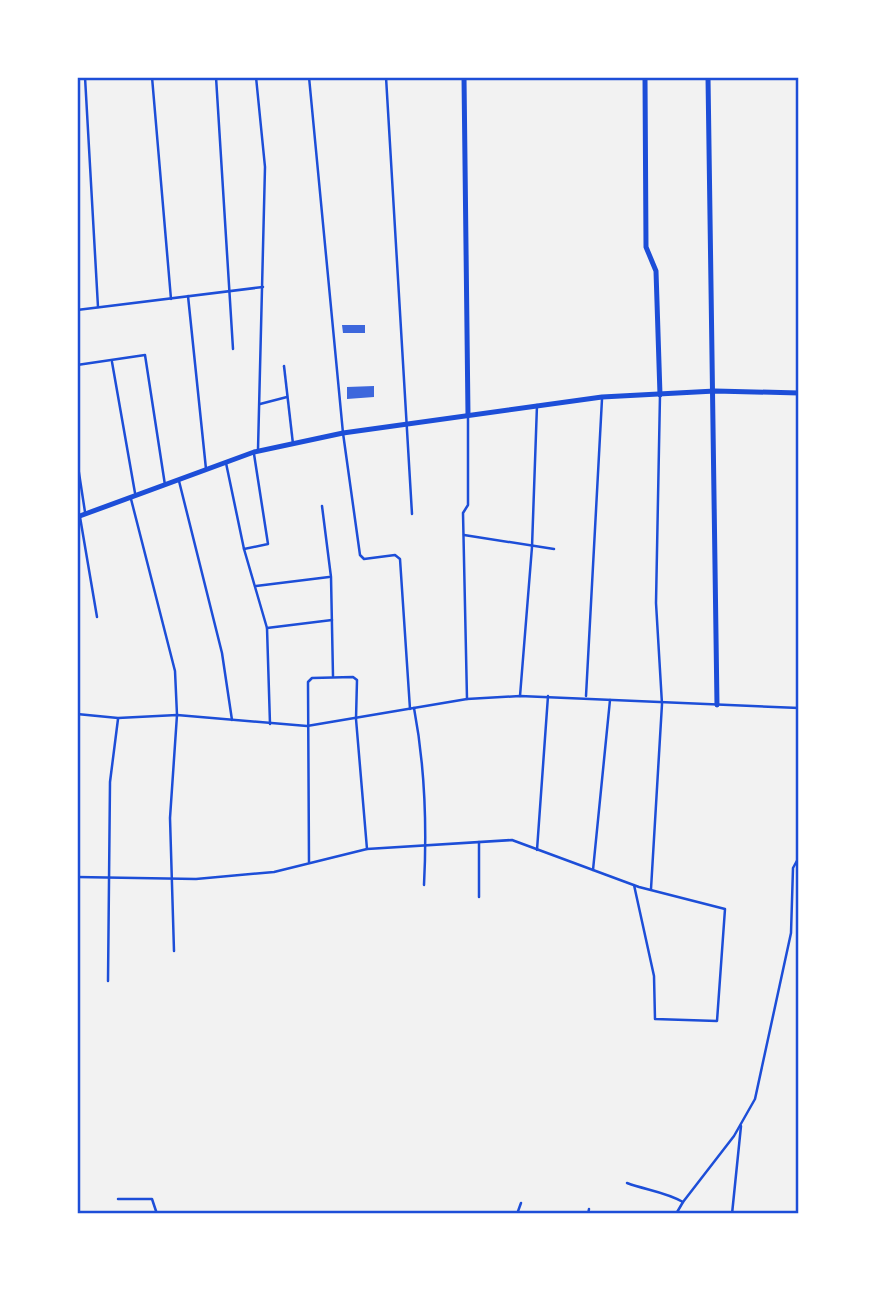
<svg xmlns="http://www.w3.org/2000/svg" width="876" height="1291" font-family="'PT Serif',serif">
	<rect width="100%" height="100%" fill="#f2f2f2"/>
	<!-- building -->
	<g fill="#3d67dc">
		<polygon points="342,325 365,325 365,333 343,333"/>
		<polygon points="374,386 374,397 347,399 347,387"/>
	</g>
	<g fill="none" stroke-linecap="round" stroke-linejoin="round">
		<!-- service -->
		<g stroke="#1d4ed8" stroke-width="2.5">
			<polyline points="85,77 98,307"/>
			<polyline points="152,77 171,299"/>
			<polyline points="216,77 233,349"/>
			<polyline points="256,77 265,167 258,450"/>
			<polyline points="309,77 343,433 360,555 364,559 395,555 400,559 410,709"/>
			<polyline points="386,77 412,514"/>
			<polyline points="188,296 206,469"/>
			<polyline points="77,310 263,287"/>
			<polyline points="112,362 135,493"/>
			<polyline points="77,365 145,355 165,485"/>
			<polyline points="284,366 293,444"/>
			<polyline points="260,404 287,397"/>
			<polyline points="77,460 85,512"/>
			<polyline points="226,463 244,549 267,628 270,724"/>
			<polyline points="179,481 222,653 232,720"/>
			<polyline points="131,499 175,671 177,715 170,818 174,951"/>
			<polyline points="322,506 331,577 333,676"/>
			<polyline points="80,517 97,617"/>
			<polyline points="464,535 554,549"/>
			<polyline points="244,549 268,544 254,454"/>
			<polyline points="256,586 329,577"/>
			<polyline points="267,628 332,620"/>
			<polyline points="520,696 532,547 537,405"/>
			<polyline points="586,696 602,399"/>
			<polyline points="467,699 463,513 468,505 468,417"/>
			<path d="M 414,708 C 425,766 427,826 424,885"/>
			<polyline points="77,714 118,718 177,715 307,726 467,699 520,696 799,708"/>
			<polyline points="537,850 548,696"/>
			<polyline points="309,862 308,682 312,678 353,677 357,680 356,719 367,849"/>
			<polyline points="593,870 610,700"/>
			<polyline points="77,877 196,879 274,872 367,849 512,840 639,887 725,909 717,1021 655,1019 654,976 634,885"/>
			<polyline points="651,889 662,704 656,603 660,395"/>
			<polyline points="479,897 479,842"/>
			<polyline points="108,981 110,782 118,719"/>
			<path d="M 627,1183 C 646,1190 666,1192 683,1202 L 676,1214"/>
			<polyline points="118,1199 152,1199 157,1214"/>
			<polyline points="683,1202 734,1136 755,1099 791,933 793,868 799,857"/>
			<polyline points="517,1214 521,1203"/>
			<polyline points="588,1214 589,1209"/>
			<polyline points="732,1214 741,1126"/>
		</g>
		<!-- minor -->
		<g stroke="#1d4ed8" stroke-width="5">
			<polyline points="464,77 468,415"/>
			<polyline points="645,77 646,247 656,271 660,395"/>
			<polyline points="708,77 717,705"/>
			<polyline points="77,517 254,452 343,433 602,397 715,391 799,393"/>
		</g>
	</g>
	<!-- border -->
	<rect width="876" height="1291" fill="none" stroke="#ffffff" stroke-width="158"/>
	<rect x="79" y="79" width="718" height="1133" fill="none" stroke="#1d4ed8" stroke-width="2.5"/>
</svg>
